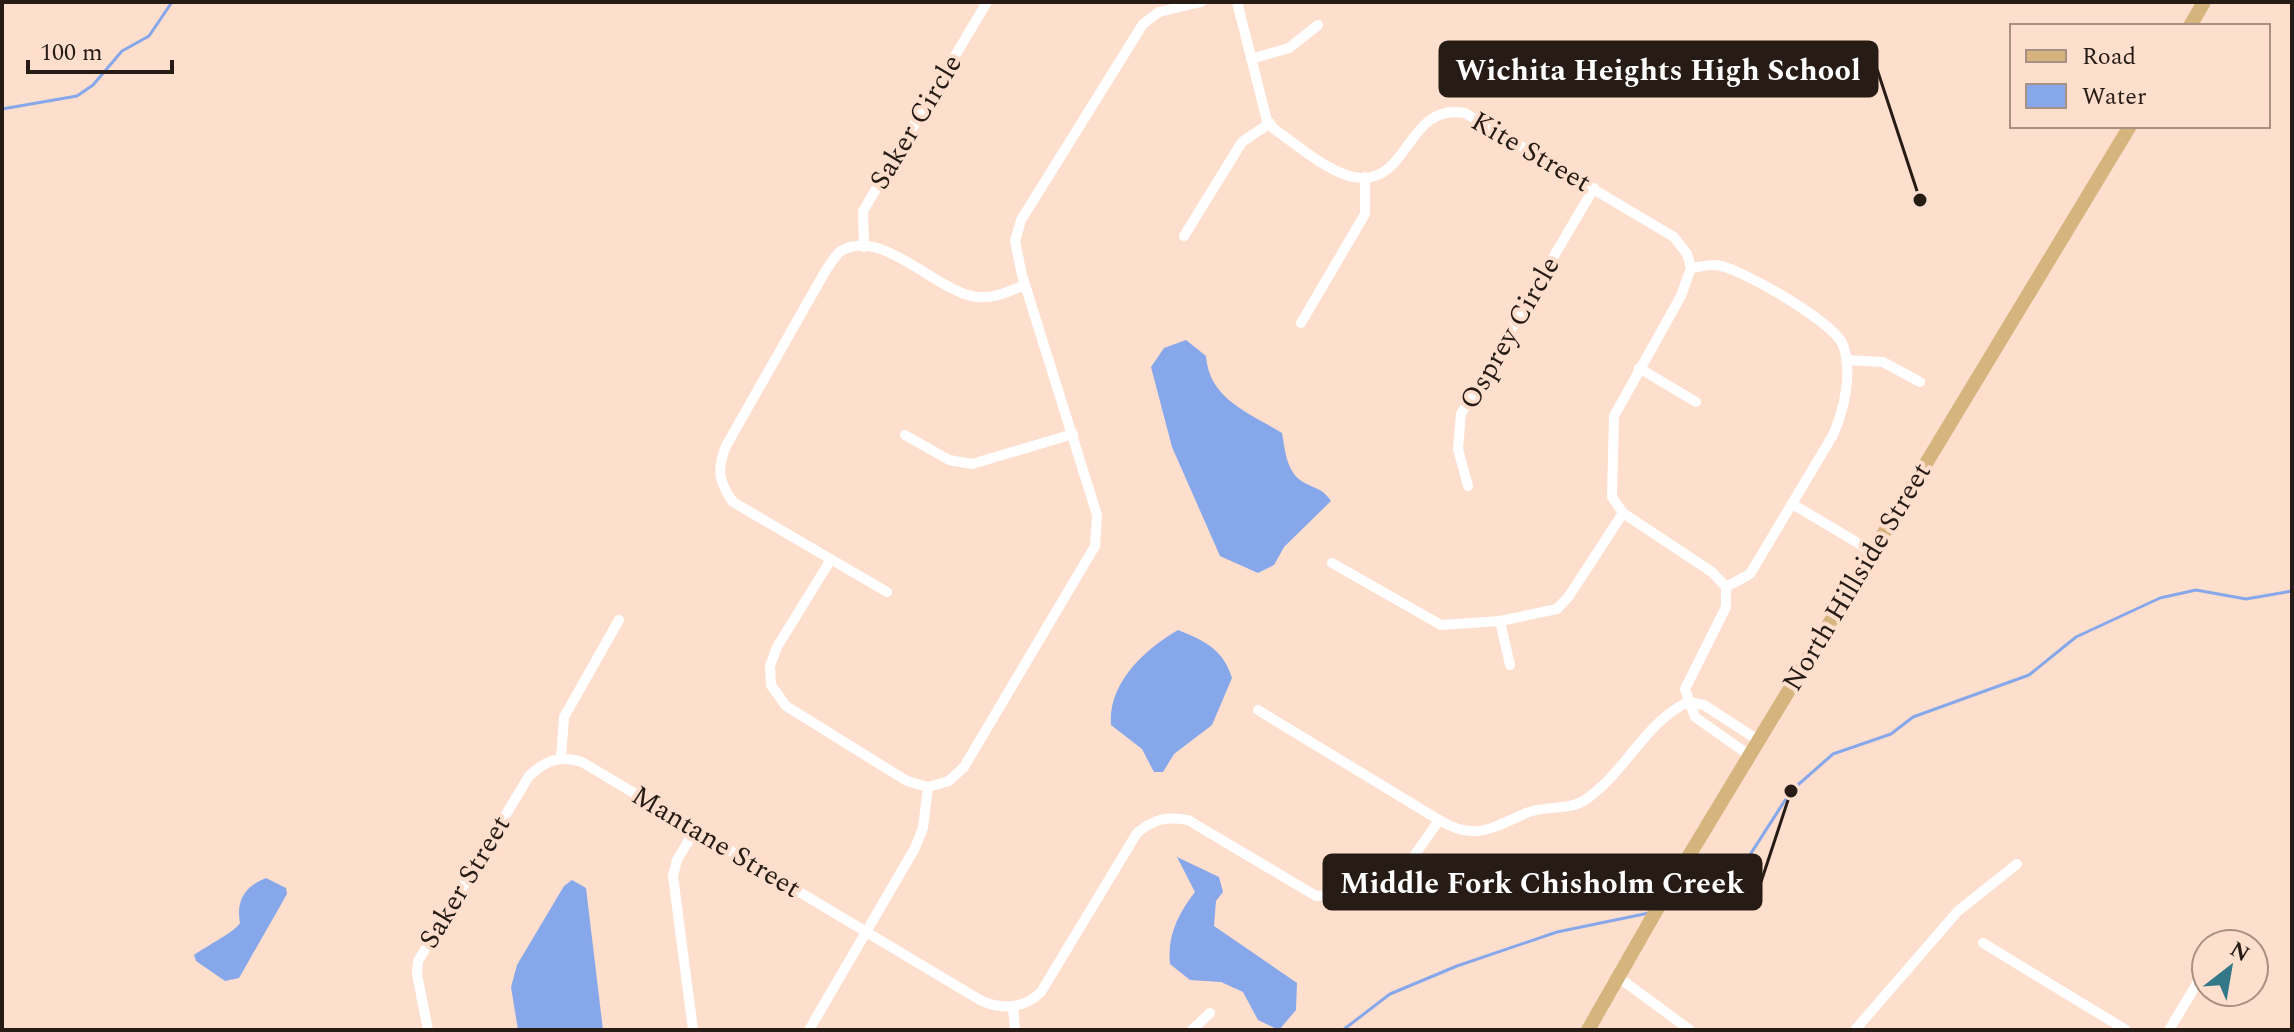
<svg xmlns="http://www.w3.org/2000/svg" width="2294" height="1032" font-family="Spectral,serif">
	<rect width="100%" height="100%" fill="#fedecd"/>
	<!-- water -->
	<g fill="#87a7eb">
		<path d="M 1186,340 L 1206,356 C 1209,399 1248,412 1282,433 C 1285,449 1286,469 1300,480 C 1313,489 1322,487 1331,501 L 1284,547 L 1274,565 L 1258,573 L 1220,556 L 1172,447 L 1151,367 L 1164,348 Z"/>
		<path d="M 1178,630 C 1205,641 1223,649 1232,678 L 1212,725 L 1174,754 L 1163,772 L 1154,772 L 1142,749 L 1111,725 C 1108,683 1144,650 1178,630 Z"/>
		<path d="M 1177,857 L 1219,877 L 1223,892 L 1216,901 L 1214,926 L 1297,983 L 1296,1010 L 1279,1030 L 1258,1020 L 1243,992 L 1221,982 L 1190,980 L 1170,964 C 1167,936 1178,914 1195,892 Z"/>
		<path d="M 266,878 L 286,888 L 287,894 L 239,978 L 225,981 L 196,961 L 194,955 C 206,946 235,932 240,923 C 236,901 244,887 266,878 Z"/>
		<polygon points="572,880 586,888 603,1030 518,1030 511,987 517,965 564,886"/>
	</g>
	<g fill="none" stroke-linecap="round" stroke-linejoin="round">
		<!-- stream -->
		<g stroke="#87a7eb" stroke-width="3">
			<polyline points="2,109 77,96 93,85 122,51 149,36 172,2"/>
			<polyline points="1664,908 1716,887 1746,861 1791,791 1833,754 1891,734 1913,717 2029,675 2076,637 2160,598 2196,590 2246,599 2292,591"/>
			<polyline points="1343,1030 1390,994 1457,966 1557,932 1649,913"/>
		</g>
		<!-- minor -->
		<g stroke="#fff" stroke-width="10">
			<path d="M 1237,2 L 1267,121 L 1274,129 C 1298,145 1332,177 1361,178 C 1411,179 1407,103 1465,113 L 1674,237 L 1687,254 L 1691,268"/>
			<polyline points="1251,59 1289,48 1318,25"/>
			<polyline points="1184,236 1242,142 1270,123"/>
			<polyline points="864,247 863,211 987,2"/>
			<polyline points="1691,268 1681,296 1614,416 1612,497 1623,513 1712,572 1726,587 1726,607 1685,689 1695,717 1749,755"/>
			<path d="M 1691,268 C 1701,267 1711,263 1721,266 C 1745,271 1835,323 1843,345 C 1853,372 1844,410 1833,435 L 1750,574 L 1726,587"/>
			<polyline points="1301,323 1365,214 1365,177"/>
			<polyline points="1846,360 1883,362 1920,382"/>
			<polyline points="1639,368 1696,402"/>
			<polyline points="905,435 949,460 972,464 1073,434"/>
			<polyline points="1468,486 1458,449 1461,414 1594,188"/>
			<polyline points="1794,505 1873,552"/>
			<polyline points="830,561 777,647 770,666 771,685 786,706 907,781 928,787"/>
			<polyline points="1332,563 1441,625 1500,621 1557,609 1569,596 1623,513"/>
			<path d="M 887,592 L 733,502 C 718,481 717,469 726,446 L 826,270 C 830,265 835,255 841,251 C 882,226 937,293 977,297 C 994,299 1010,291 1025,285"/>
			<polyline points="1500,621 1510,665"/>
			<polyline points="1688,702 1704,705 1758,740"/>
			<polyline points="1258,710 1439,820"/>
			<polyline points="561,758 564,717 619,620"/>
			<polyline points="1983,943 2126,1030"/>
			<polyline points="1618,977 1690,1030"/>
			<polyline points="1013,1006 1015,1030"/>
			<path d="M 428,1030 L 417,974 L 418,961 L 529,776 C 546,760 560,755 582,762 L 980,1000 C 1001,1010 1024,1009 1041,992 L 1137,833 C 1154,819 1166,816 1188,820 L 1316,896 L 1340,895 L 1405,869 L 1439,820 C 1473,841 1491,829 1526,813 C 1545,805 1568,811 1585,800 C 1626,772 1645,722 1688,702"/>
			<polyline points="693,1030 673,876 677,860 695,830"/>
			<polyline points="809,1030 915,848 923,828 928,787 949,781 964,767 1095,546 1097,515 1022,275 1015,241 1021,220 1143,24 1159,12 1201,2"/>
			<polyline points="1192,1030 1210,1013"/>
			<polyline points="1855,1030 1958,911 2017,864"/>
			<polyline points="2169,1030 2199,980"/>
		</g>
		<!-- major -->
		<g stroke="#d6b47e" stroke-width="14">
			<polyline points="2190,26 2204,2"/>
			<polyline points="1588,1030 1664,897 2130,126"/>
		</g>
	</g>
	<g text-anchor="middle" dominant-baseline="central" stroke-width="8" stroke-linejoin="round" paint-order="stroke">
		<!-- street labels -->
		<g font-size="28" fill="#271c15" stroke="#fedecd">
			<text transform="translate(916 122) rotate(-59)">Saker Circle</text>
			<text transform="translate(1531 152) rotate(30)">Kite Street</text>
			<text transform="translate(1510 333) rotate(-60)">Osprey Circle</text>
			<text transform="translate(1857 577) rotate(-59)">North Hillside Street</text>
			<text transform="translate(716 842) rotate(31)">Mantane Street</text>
			<text transform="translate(465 882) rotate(-59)">Saker Street</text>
		</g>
	</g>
	<!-- callouts -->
	<path fill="none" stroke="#271c15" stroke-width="3" d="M1920 200L1877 69M1791 791L1761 882"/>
	<g fill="#271c15" stroke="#fedecd" stroke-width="3">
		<circle cx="1920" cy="200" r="8"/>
		<circle cx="1791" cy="791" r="8"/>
	</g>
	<g fill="#271c15" stroke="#271c15" stroke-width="3">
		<rect x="1440" y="42" width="437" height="54" rx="8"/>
		<rect x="1324" y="855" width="437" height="54" rx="8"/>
	</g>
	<g font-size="30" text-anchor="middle" font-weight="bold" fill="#fff">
		<text x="1658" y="80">Wichita Heights High School</text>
		<text x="1542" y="893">Middle Fork Chisholm Creek</text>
	</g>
	<!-- border -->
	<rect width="2294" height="1032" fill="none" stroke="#271c15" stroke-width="8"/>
	<!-- legend -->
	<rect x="2010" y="24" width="260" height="104" fill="#fedecd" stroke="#a89083" stroke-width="2"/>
	<rect x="2026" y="50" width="40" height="12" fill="#d6b47e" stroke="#a89083" stroke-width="2"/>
	<text x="2082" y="64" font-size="24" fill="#271c15">Road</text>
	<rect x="2026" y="84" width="40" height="24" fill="#87a7eb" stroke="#a89083" stroke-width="2"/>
	<text x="2082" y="104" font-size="24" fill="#271c15">Water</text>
	<!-- north arrow -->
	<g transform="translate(2230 968) rotate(31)"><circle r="38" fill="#fedecd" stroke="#a89083" stroke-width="2"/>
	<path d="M0-6L14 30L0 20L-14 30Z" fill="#347788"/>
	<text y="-12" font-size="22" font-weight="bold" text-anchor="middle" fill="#271c15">N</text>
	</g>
	<!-- scale -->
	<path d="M28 60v12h144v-12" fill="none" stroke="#271c15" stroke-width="4"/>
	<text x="40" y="60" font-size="24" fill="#271c15" stroke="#fedecd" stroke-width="6" paint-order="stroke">100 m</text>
</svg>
